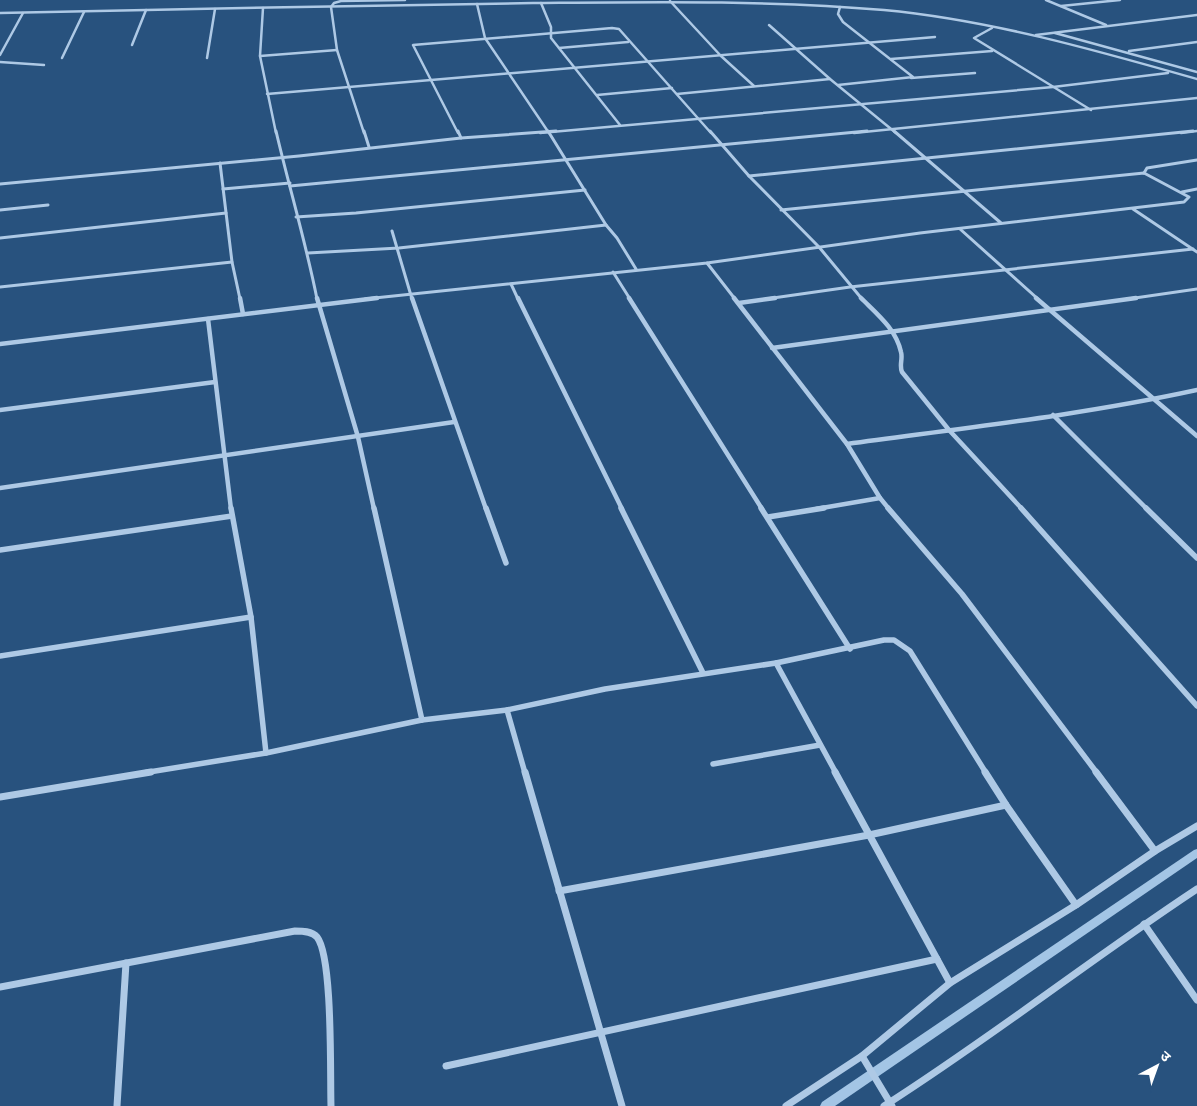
<svg xmlns="http://www.w3.org/2000/svg" width="1197" height="1106" font-family="Roboto,'Noto Sans Devanagari',sans-serif">
	<rect width="100%" height="100%" fill="#28527e"/>
	<g fill="none" stroke-linecap="round" stroke-linejoin="round">
		<!-- stream -->
		<polygon fill="#a3c5e5" fill-rule="evenodd" points="1197,849 1197,858 835,1106 820,1106 822,1102 1194,850"/>
		<!-- street-far4 -->
		<g stroke="#aec9e5" stroke-width="2.5">
			<polyline points="1046,0 1106,25"/>
			<polyline points="670,1 721,56 754,86"/>
			<polyline points="541,3 551,27 551,38 620,125"/>
			<polyline points="477,4 485,38 549,133"/>
			<polyline points="1061,6 1120,0"/>
			<polyline points="263,8 260,56 276,133"/>
			<path d="M 0,13 C 178,10 355,5 533,3 C 649,2 768,0 884,10 C 990,20 1095,50 1197,79"/>
			<polyline points="769,25 830,79 896,133"/>
			<polyline points="992,28 974,38 1091,110"/>
			<polyline points="1055,33 1197,72"/>
			<polyline points="1036,35 1197,15"/>
			<polyline points="132,45 146,10"/>
			<polyline points="559,48 628,42"/>
			<polyline points="1129,51 1197,42"/>
			<polyline points="0,55 23,13"/>
			<polyline points="260,56 337,50"/>
			<polyline points="62,58 84,12"/>
			<polyline points="207,58 215,9"/>
			<polyline points="891,59 992,51"/>
			<polyline points="0,62 44,65"/>
			<polyline points="911,78 975,73"/>
			<polyline points="838,85 913,77 843,22 838,14 840,7"/>
			<polyline points="267,94 935,37"/>
			<polyline points="677,94 830,79"/>
			<polyline points="597,95 672,88"/>
			<polyline points="364,133 337,50 331,7 334,3 341,1 405,0"/>
			<polyline points="458,133 413,45 612,28 619,29 711,133"/>
			<polyline points="540,133 1053,87 1168,73"/>
			<polyline points="854,133 1197,98"/>
			<polyline points="1181,133 1197,131"/>
		</g>
		<!-- street-far3 -->
		<g stroke="#aec9e5" stroke-width="3">
			<path d="M 276,131 C 289,187 306,243 317,299"/>
			<polyline points="364,131 369,147"/>
			<polyline points="458,131 461,138"/>
			<polyline points="548,131 606,225 617,238 636,269"/>
			<polyline points="710,131 749,176 819,247 862,299"/>
			<polyline points="894,131 1001,223"/>
			<polyline points="220,163 232,262 240,299"/>
			<polyline points="1144,173 1147,168 1197,160"/>
			<polyline points="749,176 1193,131"/>
			<polyline points="0,184 299,156 461,138 556,131"/>
			<polyline points="290,186 867,131"/>
			<polyline points="223,189 290,183"/>
			<polyline points="1182,192 1197,189"/>
			<polyline points="1133,209 1197,252"/>
			<polyline points="0,210 48,205"/>
			<polyline points="296,217 356,213 585,190"/>
			<polyline points="960,229 1038,299"/>
			<polyline points="392,231 412,299"/>
			<polyline points="0,238 226,213"/>
			<polyline points="308,253 399,248 606,225"/>
			<polyline points="707,263 735,299"/>
			<polyline points="613,272 630,299"/>
			<polyline points="511,284 518,299"/>
			<polyline points="0,287 232,262"/>
			<polyline points="365,299 707,263 920,233 1184,202 1189,197 1144,173 781,210"/>
			<polyline points="766,299 850,287 1193,249"/>
			<polyline points="1128,299 1197,289"/>
		</g>
		<!-- street-far2 -->
		<g stroke="#aec9e5" stroke-width="4.5">
			<polyline points="240,298 243,314"/>
			<polyline points="317,298 358,437 374,509"/>
			<polyline points="412,298 486,509"/>
			<polyline points="518,298 622,509"/>
			<polyline points="629,298 762,509"/>
			<polyline points="734,298 847,444 880,498 889,509"/>
			<path d="M 861,298 C 877,314 896,329 901,352 C 903,359 899,365 902,372 L 949,430 L 1022,509"/>
			<polyline points="1036,298 1197,436"/>
			<polyline points="739,303 775,298"/>
			<polyline points="208,319 231,509"/>
			<polyline points="0,344 377,298"/>
			<polyline points="772,348 1136,298"/>
			<polyline points="0,410 215,382"/>
			<polyline points="1053,415 1147,509"/>
			<path d="M 847,444 C 964,428 1082,415 1197,390"/>
			<polyline points="0,488 454,422"/>
			<polyline points="816,509 880,498"/>
		</g>
		<!-- street-far1 -->
		<g stroke="#aec9e5" stroke-width="5.5">
			<polyline points="231,508 251,617 266,753"/>
			<polyline points="374,508 422,720"/>
			<polyline points="486,508 506,563"/>
			<polyline points="621,508 703,673"/>
			<polyline points="761,508 850,649"/>
			<polyline points="888,508 962,594 1097,773"/>
			<polyline points="1021,508 1197,706"/>
			<polyline points="1146,508 1197,558"/>
			<polyline points="768,517 824,508"/>
			<polyline points="0,550 232,516"/>
			<polyline points="0,656 251,617"/>
			<polyline points="776,663 836,773"/>
			<polyline points="507,710 525,773"/>
			<polyline points="713,764 820,745"/>
			<polyline points="143,773 266,753 422,720 507,710 605,689 776,663 884,640 894,640 910,651 986,773"/>
		</g>
		<!-- street -->
		<g stroke="#aec9e5" stroke-width="7">
			<polyline points="525,772 622,1106"/>
			<polyline points="835,772 950,983"/>
			<polyline points="985,772 1006,805 1076,905"/>
			<polyline points="1096,772 1155,851"/>
			<polyline points="0,797 151,772"/>
			<polyline points="559,891 869,835 1006,805"/>
			<polyline points="1144,924 1197,1000"/>
			<path d="M 0,987 L 295,931 C 302,931 312,931 317,937 C 333,957 330,1075 331,1106"/>
			<polyline points="862,1056 892,1106"/>
			<polyline points="446,1066 937,959"/>
			<polyline points="117,1106 126,963"/>
			<polyline points="786,1106 862,1056 950,983 1076,905 1155,851 1197,826"/>
			<path d="M 884,1106 C 991,1038 1091,959 1197,889"/>
		</g>
	</g>
	<!-- north arrow -->
	<g transform="translate(1157 1066) rotate(41)" stroke="#28527e" stroke-width="4" paint-order="stroke">
	<path d="M0-4L9 19L0 12L-9 19Z" fill="#ffffff"/>
	<text y="-8" font-size="14" font-weight="bold" text-anchor="middle" fill="#ffffff">उ</text>
	</g>
</svg>
